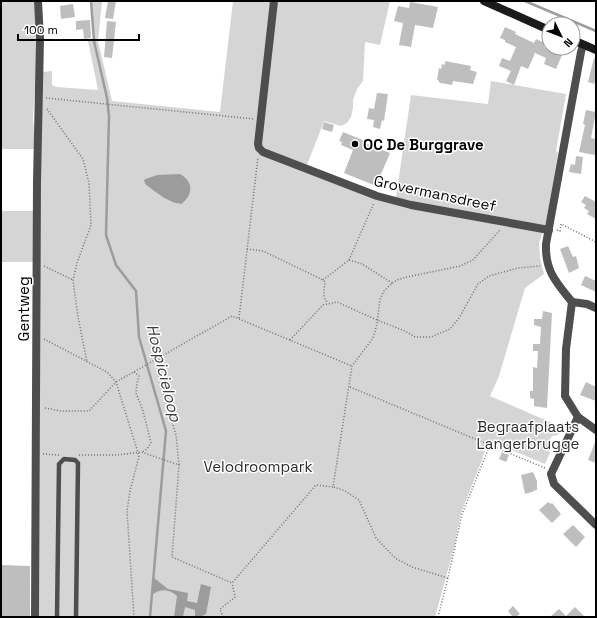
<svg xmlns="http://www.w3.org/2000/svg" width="597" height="618" font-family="'Space Grotesk',sans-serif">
	<rect width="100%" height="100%" fill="#fff"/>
	<!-- green -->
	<g fill="#d5d5d5" fill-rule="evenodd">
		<polygon points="1,1 35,1 36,69 33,118 35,149 1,149"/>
		<path d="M 91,1 L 102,1 L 98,41 L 112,101 L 220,112 L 233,1 L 390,1 L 380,45 L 365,42 L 363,81 L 357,89 L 353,100 L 353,108 L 351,117 L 347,123 L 341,126 L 324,121 L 307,165 L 378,193 L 396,197 L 411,95 L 488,104 L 491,81 L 566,94 L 556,151 L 558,153 L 546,223 L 539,243 L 540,258 L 544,274 L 525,288 L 499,376 L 490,396 L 561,427 L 558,435 L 552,436 L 546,448 L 550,453 L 545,464 L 488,440 L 482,460 L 461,513 L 455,544 L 435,617 L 39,617 L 38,566 L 41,102 L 43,72 L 52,71 L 52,85 L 56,87 L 98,90 L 88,41 L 94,41 ZM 157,175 L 180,175 L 187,199 L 182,204 L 178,204 L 146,185 L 145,179 Z"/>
		<polygon points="1,211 35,211 34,262 1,262"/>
	</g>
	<!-- water -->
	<g fill="#9c9c9c">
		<path d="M 180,174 C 194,182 193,194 182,204 C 170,204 156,192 146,185 L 144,181 L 145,179 L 157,175 Z"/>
		<path d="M 154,578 L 168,589 L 188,593 L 187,601 L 197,603 L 201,584 L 211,587 L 206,614 L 200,617 L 195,617 L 195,610 L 185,607 L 183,617 L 174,617 L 177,596 C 170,589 160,588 152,595 Z"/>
	</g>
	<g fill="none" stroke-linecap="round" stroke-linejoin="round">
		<!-- stream -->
		<g stroke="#9c9c9c" stroke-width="2.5">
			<polyline points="91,1 94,41 107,98 109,116 106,235 116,265 136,291 139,337 166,431 150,617"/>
			<polyline points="525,1 596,31"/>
		</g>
	</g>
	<!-- building -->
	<g fill="#bebebe">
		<polygon points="108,1 116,1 113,19 105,18"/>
		<polygon points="410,2 438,7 433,28 415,25 411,47 399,45 403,23 394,21 398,6 409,8"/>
		<polygon points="73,4 75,17 61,19 60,6"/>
		<polygon points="90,20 91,38 84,39 83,29 76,30 76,21"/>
		<polygon points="107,21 116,22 112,58 104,57"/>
		<polygon points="505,27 516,32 515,34 534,43 536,39 545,43 544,47 562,55 556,69 544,64 546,58 535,53 528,69 521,66 514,85 506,81 511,71 499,66 502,58 510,61 516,47 505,42 505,40 500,38"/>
		<polygon points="594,58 596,59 596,78 594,84 588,82"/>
		<polygon points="445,61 471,66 470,70 477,72 473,84 453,81 452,85 440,83 437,79 439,68 441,69 442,64 445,65"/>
		<polygon points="377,93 388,94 384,121 382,120 380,129 373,127 374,120 367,119 369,108 374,109"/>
		<polygon points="586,110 596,112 591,138 596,139 595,155 579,152 585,125 583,124"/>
		<polygon points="324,122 334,125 332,132 322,129"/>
		<polygon points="343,132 365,141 365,143 390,153 376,186 344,173 353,150 341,145 342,142 339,141"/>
		<polygon points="576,156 583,157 581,174 569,172 571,164 575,165"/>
		<polygon points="585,196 596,202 596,219 587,214 589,211 584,208 586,205 581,202"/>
		<polygon points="568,246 573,257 576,256 579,268 569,273 560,249"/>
		<polygon points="585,276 596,281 596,292 581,285"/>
		<polygon points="543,311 552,313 547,408 534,406 534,399 530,398 530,391 533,391 533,367 537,368 538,351 533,351 533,344 540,344 541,327 534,325 534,319 542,319"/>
		<polygon points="586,382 596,387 596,401 580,395"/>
		<polygon points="596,440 596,463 588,460"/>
		<polygon points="502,452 509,455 506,462 499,459"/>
		<polygon points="533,472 537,481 537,490 534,490 535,491 525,494 521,475"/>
		<polygon points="548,502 551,504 552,503 561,514 552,523 539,510"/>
		<polygon points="573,525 585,537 576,547 563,534"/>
		<polygon points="1,565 30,566 30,617 1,617"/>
		<polygon points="513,606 520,614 516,617 513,617 508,611"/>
		<polygon points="575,607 585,617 550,617 559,609 566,616"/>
	</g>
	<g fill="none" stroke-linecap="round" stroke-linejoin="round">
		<!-- path -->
		<g stroke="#707070" stroke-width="1.5" stroke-dasharray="1 2" stroke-linecap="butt">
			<polyline points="46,98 254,119"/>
			<polyline points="47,109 83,159 89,183 91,225 77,263 73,280 78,317 87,362"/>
			<polyline points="557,230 560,231 561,224 596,242"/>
			<path d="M 247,249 L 263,251 L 323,280 L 325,282 C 324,291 322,297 328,303"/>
			<polyline points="349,260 374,203"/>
			<polyline points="44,266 73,280"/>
			<polyline points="323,280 349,260 362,264 392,283"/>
			<polyline points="239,318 258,157"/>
			<polyline points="44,339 107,372 116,382 139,456 130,491 127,511 134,617"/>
			<polyline points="290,340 323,305 337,302 377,320 405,331 415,337 431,337 450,329 459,318 478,284 489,276 518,268 540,266"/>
			<polyline points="161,356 157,371 176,435 179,465"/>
			<polyline points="134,372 139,376 137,383 136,393 143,411 151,443 147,449 142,452"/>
			<polyline points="350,387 545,468"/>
			<polyline points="45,408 61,411 89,411 116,382 232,316 352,366"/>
			<polyline points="43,454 59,455"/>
			<polyline points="79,455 117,455 141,452 179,465 172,557 232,583 316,485 333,487 352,366 373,338 377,324 380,299 384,291 390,285 397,280 407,277 460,266 473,260 500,230"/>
			<polyline points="334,487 345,491 359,500 376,538 395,558 412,567 448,578"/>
			<polyline points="223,617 220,609 235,597 232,583"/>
			<polyline points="438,617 448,578 462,514 490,445"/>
		</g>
		<!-- service -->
		<polyline stroke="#4e4e4e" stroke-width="4.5" points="57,617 59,464 64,459 75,460 78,463 76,617"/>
		<!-- minor -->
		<g stroke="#4e4e4e" stroke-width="8">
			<polyline points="274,1 258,144 259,148 263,152 377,196 411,205 549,230"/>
			<path d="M 583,45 L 581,52 L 546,244 C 545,271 556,282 572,302 L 566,349 L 565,396 L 578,417 L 596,430"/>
			<polyline points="572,302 587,304 596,308"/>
			<polyline points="578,417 551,474 554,484 596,525"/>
			<polyline points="35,617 37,182 40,39 38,1"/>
		</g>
		<!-- secondary -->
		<g stroke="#1b1b1b" stroke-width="8">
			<polyline points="484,1 549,30"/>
			<polyline points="573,40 596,50"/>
		</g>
	</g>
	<!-- markers -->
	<circle fill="#000" stroke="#fff" stroke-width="1.5" cx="355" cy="144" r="4"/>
	<g text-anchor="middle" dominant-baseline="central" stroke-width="3" stroke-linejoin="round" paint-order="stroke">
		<!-- poi labels -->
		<g font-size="15" font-weight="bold" fill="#000" stroke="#fff" text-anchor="start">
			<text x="363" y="144">OC De Burggrave</text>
		</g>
		<!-- street labels -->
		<g font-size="15" fill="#000" stroke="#fff">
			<text transform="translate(435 193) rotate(12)">Grovermansdreef</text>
			<text transform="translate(23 309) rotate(-90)">Gentweg</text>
		</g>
		<!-- park labels -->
		<g font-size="15" fill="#2c2c2c" stroke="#fff">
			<text x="528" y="426">Begraafplaats<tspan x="528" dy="17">Langerbrugge</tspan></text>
			<text x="258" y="466">Velodroompark</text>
		</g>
		<!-- water labels -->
		<g font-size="16" font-style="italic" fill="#3d3d3d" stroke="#fff">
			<text transform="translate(164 373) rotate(76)">Hospicieloop</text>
		</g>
	</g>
	<!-- border -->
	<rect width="597" height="618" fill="none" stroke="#000000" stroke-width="4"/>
	<!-- north arrow -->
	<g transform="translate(561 36) rotate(133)"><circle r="19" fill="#ffffff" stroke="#999999"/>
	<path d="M0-3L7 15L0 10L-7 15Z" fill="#000000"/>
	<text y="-6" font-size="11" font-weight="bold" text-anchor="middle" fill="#000000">N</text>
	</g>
	<!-- scale -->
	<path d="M18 34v6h121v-6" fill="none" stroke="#000000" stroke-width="2"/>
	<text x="24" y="34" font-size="12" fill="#000000" stroke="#ffffff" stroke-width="3" paint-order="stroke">100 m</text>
</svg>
